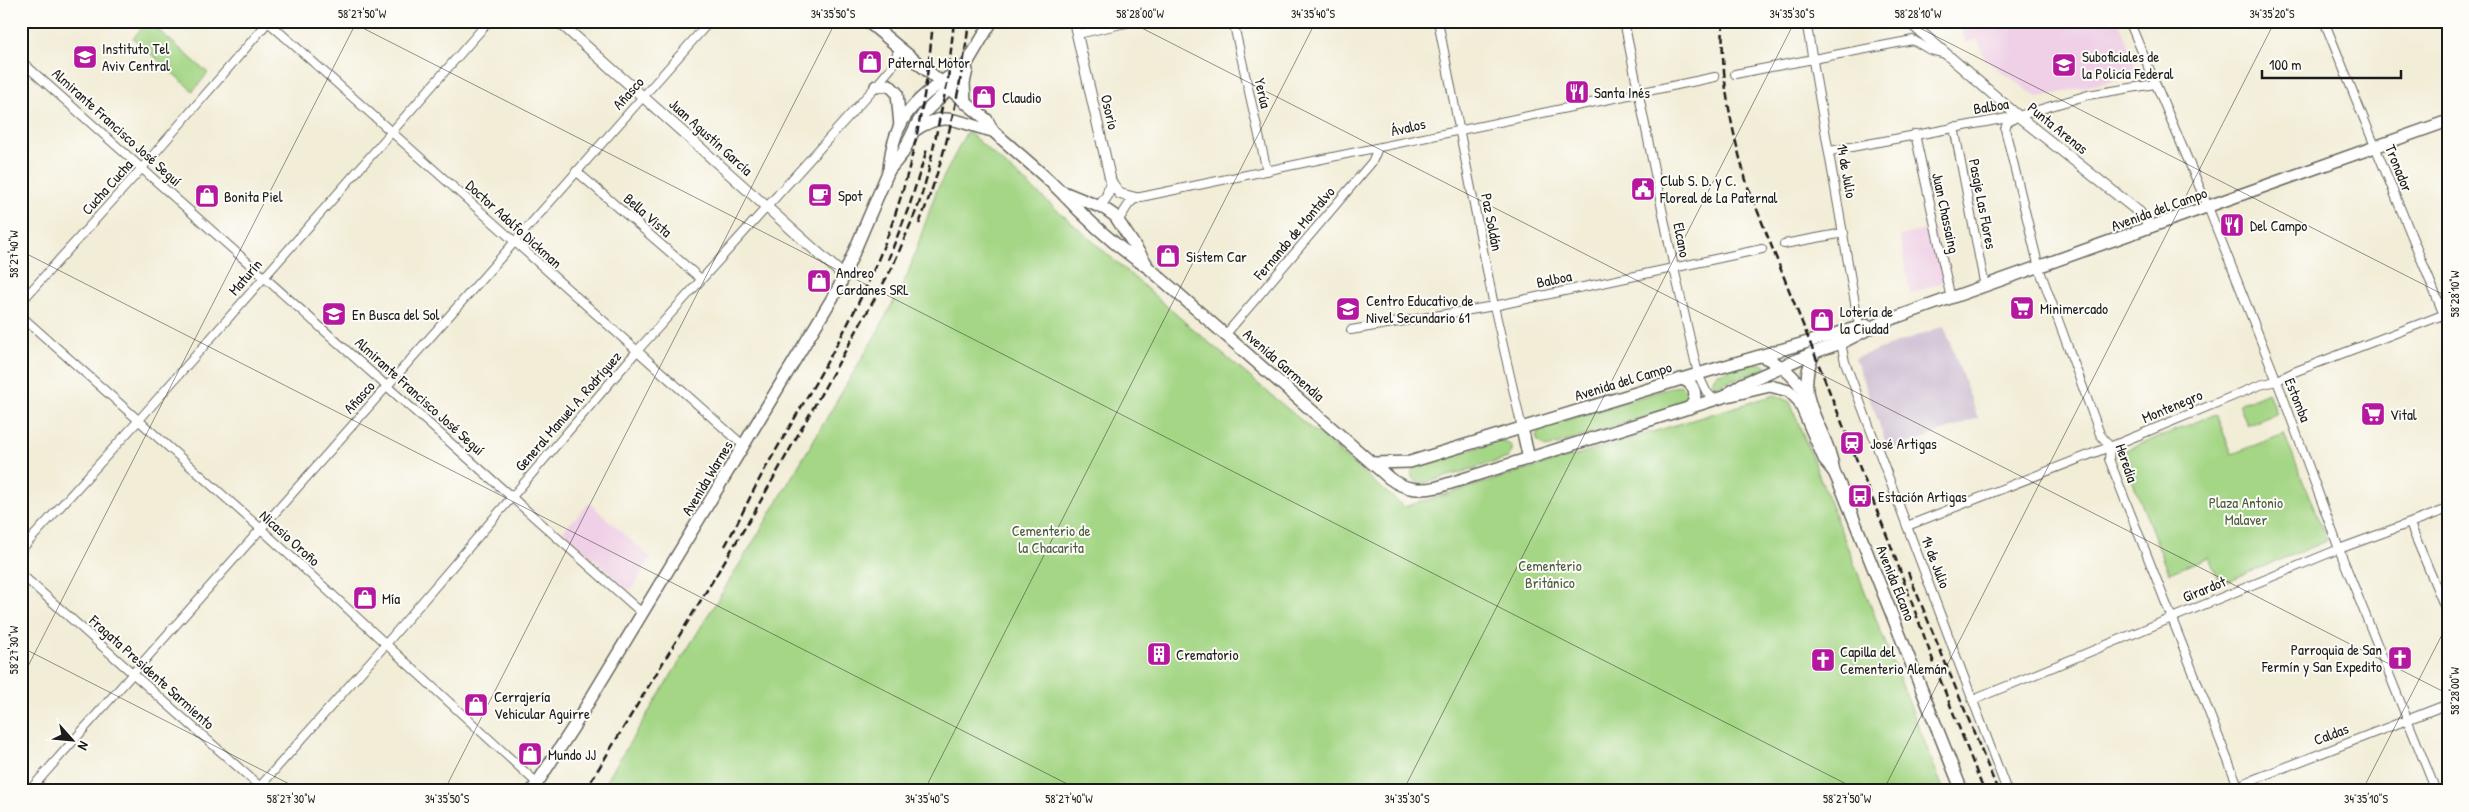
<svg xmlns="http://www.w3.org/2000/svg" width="2469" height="812" font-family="'Patrick Hand',sans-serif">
	<rect width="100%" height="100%" fill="#fdfcf7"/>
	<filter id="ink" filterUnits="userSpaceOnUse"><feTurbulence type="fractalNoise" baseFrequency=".02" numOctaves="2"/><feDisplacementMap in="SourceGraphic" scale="10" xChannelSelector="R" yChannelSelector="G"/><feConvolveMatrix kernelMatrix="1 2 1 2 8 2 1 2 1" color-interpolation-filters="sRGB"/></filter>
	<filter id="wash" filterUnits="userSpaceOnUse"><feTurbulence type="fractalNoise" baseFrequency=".0096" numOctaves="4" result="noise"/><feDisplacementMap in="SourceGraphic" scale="20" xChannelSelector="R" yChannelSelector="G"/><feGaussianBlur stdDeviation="1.12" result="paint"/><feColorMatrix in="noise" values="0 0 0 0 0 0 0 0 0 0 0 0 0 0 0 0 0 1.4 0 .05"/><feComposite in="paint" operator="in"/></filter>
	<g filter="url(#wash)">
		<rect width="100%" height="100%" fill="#f2edd7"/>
		<!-- built -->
		<g fill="#efd0e6">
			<polygon points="1958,21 2119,21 2137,71 2132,76 2038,98 1985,59 1978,39 1966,43"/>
			<polygon points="1934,228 1945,281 1910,294 1900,236"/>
			<polygon points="589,503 651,558 632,589 628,590 563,531"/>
		</g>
		<!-- industrial -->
		<polygon fill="#cdbed2" points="1944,326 1978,418 1889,451 1855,358"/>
		<!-- green -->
		<g fill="#a4d685" stroke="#607950">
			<polygon points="148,21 208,73 193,91 133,38"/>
			<polygon points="967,131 1187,324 1404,507 1775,395 1790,402 1944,791 600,791 763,526 878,331 907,276 936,192"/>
			<polygon points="1752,362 1766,365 1765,369 1714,386 1711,382 1716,374"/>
			<polygon points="1680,385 1688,391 1689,398 1686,404 1546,448 1539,443 1536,437 1540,428"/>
			<polygon points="2268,392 2276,414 2247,425 2239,404"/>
			<polygon points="2216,414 2232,454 2284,434 2327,541 2220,584 2209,557 2169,573 2121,452"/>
			<path d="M 1502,440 L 1512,446 L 1512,451 L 1508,458 L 1422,484 C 1415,482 1413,480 1411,472 L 1415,467 Z"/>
		</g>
	</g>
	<g filter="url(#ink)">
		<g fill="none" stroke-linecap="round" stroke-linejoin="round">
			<defs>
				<g id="minor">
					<polyline points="267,21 744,446"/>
					<polyline points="1233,21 1267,171"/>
					<polyline points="1438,21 1494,306 1522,428"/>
					<polyline points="1624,21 1674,268 1698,374 1706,391 1714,400"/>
					<polyline points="1806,21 1859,326"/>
					<polyline points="2129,21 2208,207 2282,394 2339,549 2436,791"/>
					<polyline points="2324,21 2448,325"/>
					<polyline points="1078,34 1135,21"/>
					<polyline points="21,61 642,613"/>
					<polyline points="1735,74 1913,40 1930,50 1945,54"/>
					<polyline points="2018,116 2007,123 2005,129 2039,268 2100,434 2110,447 2109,459 2240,791"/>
					<polyline points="1954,127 1985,287"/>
					<polyline points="1915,134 1951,299"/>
					<polyline points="1830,151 2018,116 2088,95 2155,84"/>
					<polyline points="576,171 701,279"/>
					<polyline points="1118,221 1129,204 1136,198 1715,77"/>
					<polyline points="1784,244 1844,233"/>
					<polyline points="21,302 142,168 269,21"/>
					<polyline points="21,316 261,529 538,784"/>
					<polyline points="1351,330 1494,306 1762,249"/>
					<polyline points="1226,334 1372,162 1378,148"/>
					<polyline points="1841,343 1845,362 2007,791"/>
					<polyline points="2410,524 2448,615"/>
					<polyline points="1907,526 2122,442 2260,385 2276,381 2294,372 2448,313"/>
					<polyline points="21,550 139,420 489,21"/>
					<polyline points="21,574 265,791"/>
					<polyline points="1973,700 2339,549 2448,509"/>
					<polyline points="29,791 710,21"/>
					<polyline points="256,791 386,644 637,351 876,86 891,68 899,49"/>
					<polyline points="2224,791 2448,704"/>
				</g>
				<g id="tertiary">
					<polyline points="558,21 844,276"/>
					<polyline points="1074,21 1111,182 1107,196 1099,207"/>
					<polyline points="1908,21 2018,116 2139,212 2151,227"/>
					<polyline points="1111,182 1120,194 1136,198"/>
				</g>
				<g id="secondary">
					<path d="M 867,21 L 987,120 L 993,131 C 1015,151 1039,170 1060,191 C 1087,220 1116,247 1150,269 L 1389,478 C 1405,490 1420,491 1438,487 L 1723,397 L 1770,386 L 1789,391 L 1799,401 L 1825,461 L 1834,472 L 1843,492 L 1962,791"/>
					<polyline points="2447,21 2448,23"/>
					<polyline points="876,86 889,85 897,93 900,126"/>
					<polyline points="965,103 964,83 967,70"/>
					<path d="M 914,131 C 947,108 959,124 993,131"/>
					<path d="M 889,170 C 893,114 919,97 962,68"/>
					<polyline points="1061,191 1105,209 1115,216 1146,263"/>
					<path d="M 1815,352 C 1790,399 1828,426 1834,472"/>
					<path d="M 1761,356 C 1781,364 1794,375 1805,393"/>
					<path d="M 1681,379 C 1696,383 1699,398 1689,408"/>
					<polyline points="1726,395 1742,384 1815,352 1841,343 1880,323 2448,121"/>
					<polyline points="1522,428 1529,459"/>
					<polyline points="1374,463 1410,462 1698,374 1866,325"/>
					<polyline points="532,791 576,723 839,287 889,170 903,153 918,122 924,113 956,82 992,21"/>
				</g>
			</defs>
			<!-- minor casing -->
			<use href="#minor" stroke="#67655d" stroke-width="10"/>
			<!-- tertiary casing -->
			<use href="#tertiary" stroke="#67655d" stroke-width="12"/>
			<!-- secondary casing -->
			<use href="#secondary" stroke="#67655d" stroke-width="14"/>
			<!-- minor -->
			<use href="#minor" stroke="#fff" stroke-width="8"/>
			<!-- tertiary -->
			<use href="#tertiary" stroke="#fff" stroke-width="10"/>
			<!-- secondary -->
			<use href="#secondary" stroke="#fff" stroke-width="11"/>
			<!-- rail -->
			<g stroke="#1c1c1c" stroke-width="2.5" stroke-dasharray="8 4" stroke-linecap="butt">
				<path d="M 1723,21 C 1720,78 1732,133 1748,187 L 1891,546 L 1938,674 L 1984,791"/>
				<path d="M 919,224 C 945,159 961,91 969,21"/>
				<polyline points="888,260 910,204 927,149"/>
				<path d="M 725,546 C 739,521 751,494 765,469 C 810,391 858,316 889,232 C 914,164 927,93 933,21"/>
				<polyline points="1908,572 1998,791"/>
				<polyline points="585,791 755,511 892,268 919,204 928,173 948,79 954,21"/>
			</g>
		</g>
	</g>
	<!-- ticks -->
	<path fill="none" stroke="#1c1c1c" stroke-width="1" stroke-opacity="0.45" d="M 349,21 L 1860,791M 1128,21 L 2448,694M 1906,21 L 2448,297M 21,251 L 1081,791M 21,647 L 303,791M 21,680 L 357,21M 444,791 L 836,21M 924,791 L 1316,21M 1403,791 L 1795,21M 1883,791 L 2275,21M 2362,791 L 2448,623"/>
	<!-- icons -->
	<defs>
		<symbol id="school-square" viewBox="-11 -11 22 22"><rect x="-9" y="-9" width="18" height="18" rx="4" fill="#b5179e" stroke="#fdfcf7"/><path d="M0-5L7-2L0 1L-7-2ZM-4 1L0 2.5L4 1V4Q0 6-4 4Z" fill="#fff"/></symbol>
		<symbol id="shop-square" viewBox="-11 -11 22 22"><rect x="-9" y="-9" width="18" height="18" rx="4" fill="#b5179e" stroke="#fdfcf7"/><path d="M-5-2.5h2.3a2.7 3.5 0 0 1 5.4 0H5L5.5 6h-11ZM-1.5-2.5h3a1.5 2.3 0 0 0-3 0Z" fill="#fff"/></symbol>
		<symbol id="university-square" viewBox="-11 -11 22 22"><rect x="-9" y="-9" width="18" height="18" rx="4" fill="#b5179e" stroke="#fdfcf7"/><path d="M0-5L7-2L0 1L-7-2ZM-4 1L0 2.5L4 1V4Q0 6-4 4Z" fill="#fff"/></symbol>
		<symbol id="restaurant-square" viewBox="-11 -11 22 22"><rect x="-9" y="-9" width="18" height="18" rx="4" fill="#b5179e" stroke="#fdfcf7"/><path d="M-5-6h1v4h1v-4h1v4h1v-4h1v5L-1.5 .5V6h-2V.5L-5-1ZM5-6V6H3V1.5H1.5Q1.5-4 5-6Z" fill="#fff"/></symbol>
		<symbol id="civic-square" viewBox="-11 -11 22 22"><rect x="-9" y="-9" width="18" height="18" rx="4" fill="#b5179e" stroke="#fdfcf7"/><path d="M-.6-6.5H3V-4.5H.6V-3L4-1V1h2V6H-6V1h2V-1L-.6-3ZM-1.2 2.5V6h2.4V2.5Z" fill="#fff"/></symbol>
		<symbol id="cafe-square" viewBox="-11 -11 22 22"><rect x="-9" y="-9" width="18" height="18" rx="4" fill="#b5179e" stroke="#fdfcf7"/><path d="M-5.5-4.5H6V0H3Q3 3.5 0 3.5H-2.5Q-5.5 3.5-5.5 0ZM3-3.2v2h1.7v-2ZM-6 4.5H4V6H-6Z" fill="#fff"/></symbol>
		<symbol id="supermarket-square" viewBox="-11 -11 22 22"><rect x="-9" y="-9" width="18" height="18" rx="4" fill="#b5179e" stroke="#fdfcf7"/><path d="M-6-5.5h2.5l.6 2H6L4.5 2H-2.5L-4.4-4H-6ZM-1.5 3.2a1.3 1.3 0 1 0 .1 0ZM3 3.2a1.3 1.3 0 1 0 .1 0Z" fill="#fff"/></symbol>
		<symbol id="station-square" viewBox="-11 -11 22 22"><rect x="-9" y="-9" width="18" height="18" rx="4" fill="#b5179e" stroke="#fdfcf7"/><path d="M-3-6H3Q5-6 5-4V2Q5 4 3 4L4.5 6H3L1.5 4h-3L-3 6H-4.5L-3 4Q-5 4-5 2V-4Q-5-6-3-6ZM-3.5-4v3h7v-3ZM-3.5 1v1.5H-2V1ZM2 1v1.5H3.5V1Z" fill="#fff"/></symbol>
		<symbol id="bus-square" viewBox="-11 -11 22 22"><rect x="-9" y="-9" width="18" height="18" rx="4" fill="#b5179e" stroke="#fdfcf7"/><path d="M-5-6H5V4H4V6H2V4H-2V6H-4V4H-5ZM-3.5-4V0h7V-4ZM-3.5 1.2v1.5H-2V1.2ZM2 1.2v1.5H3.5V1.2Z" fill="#fff"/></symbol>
		<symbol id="building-square" viewBox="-11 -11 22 22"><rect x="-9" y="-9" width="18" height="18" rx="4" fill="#b5179e" stroke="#fdfcf7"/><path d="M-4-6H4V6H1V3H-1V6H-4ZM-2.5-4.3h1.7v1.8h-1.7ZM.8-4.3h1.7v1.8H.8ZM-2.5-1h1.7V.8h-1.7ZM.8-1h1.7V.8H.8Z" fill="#fff"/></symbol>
		<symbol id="church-square" viewBox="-11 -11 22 22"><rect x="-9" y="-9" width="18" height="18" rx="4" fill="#b5179e" stroke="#fdfcf7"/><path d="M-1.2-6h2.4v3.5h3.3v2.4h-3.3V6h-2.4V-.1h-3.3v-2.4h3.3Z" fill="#fff"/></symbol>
	</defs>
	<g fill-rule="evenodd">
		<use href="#school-square" x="71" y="43" width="28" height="28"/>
		<use href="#shop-square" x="856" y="48" width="28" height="28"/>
		<use href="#university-square" x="2050" y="51" width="28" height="28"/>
		<use href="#restaurant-square" x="1563" y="78" width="28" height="28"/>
		<use href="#shop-square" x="970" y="83" width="28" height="28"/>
		<use href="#civic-square" x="1629" y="175" width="28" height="28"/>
		<use href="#cafe-square" x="806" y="181" width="28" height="28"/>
		<use href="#shop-square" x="193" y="182" width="28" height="28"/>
		<use href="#restaurant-square" x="2218" y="211" width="28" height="28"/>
		<use href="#shop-square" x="1154" y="242" width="28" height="28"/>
		<use href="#shop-square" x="805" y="267" width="28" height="28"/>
		<use href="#supermarket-square" x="2008" y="294" width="28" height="28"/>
		<use href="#school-square" x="1334" y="295" width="28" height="28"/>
		<use href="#school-square" x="320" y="300" width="28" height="28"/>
		<use href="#shop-square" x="1808" y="306" width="28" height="28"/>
		<use href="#supermarket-square" x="2359" y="400" width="28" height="28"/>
		<use href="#station-square" x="1838" y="429" width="28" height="28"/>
		<use href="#bus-square" x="1846" y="482" width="28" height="28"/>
		<use href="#shop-square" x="351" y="584" width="28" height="28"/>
		<use href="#building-square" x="1145" y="640" width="28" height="28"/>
		<use href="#church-square" x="2386" y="644" width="28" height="28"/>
		<use href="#church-square" x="1809" y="646" width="28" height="28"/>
		<use href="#shop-square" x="462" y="691" width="28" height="28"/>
		<use href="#shop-square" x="516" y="740" width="28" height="28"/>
	</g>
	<g text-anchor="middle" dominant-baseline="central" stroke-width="4" stroke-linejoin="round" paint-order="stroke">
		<!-- poi labels -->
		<g font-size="15" fill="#1c1c1c" stroke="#fdfcf7" text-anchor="start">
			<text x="102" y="48">Instituto Tel<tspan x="102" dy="17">Aviv Central</tspan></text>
			<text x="2082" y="56">Suboficiales de<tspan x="2082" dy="17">la Policía Federal</tspan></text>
			<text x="888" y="62">Paternal Motor</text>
			<text x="1594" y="92">Santa Inés</text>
			<text x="1002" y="97">Claudio</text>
			<text x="1660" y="180">Club S. D. y C.<tspan x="1660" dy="17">Floreal de La Paternal</tspan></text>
			<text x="838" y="195">Spot</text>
			<text x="224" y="196">Bonita Piel</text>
			<text x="2250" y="225">Del Campo</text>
			<text x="1186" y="256">Sistem Car</text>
			<text x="836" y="272">Andreo<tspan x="836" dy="17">Cardanes SRL</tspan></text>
			<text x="1366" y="300">Centro Educativo de<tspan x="1366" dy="17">Nivel Secundario 61</tspan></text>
			<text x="2040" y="308">Minimercado</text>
			<text x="1840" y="311">Lotería de<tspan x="1840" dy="17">la Ciudad</tspan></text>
			<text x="352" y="314">En Busca del Sol</text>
			<text x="2390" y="414">Vital</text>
			<text x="1870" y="443">José Artigas</text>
			<text x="1878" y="496">Estación Artigas</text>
			<text x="382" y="598">Mía</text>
			<text x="2382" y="649" text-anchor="end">Parroquia de San<tspan x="2382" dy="17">Fermín y San Expedito</tspan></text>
			<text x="1840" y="651">Capilla del<tspan x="1840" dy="17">Cementerio Alemán</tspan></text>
			<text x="1176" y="654">Crematorio</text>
			<text x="494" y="696">Cerrajería<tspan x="494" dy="17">Vehicular Aguirre</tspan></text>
			<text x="548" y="754">Mundo JJ</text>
		</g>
		<!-- street labels -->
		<g font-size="15" fill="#1c1c1c" stroke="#fdfcf7">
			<text transform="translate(628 93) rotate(-48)">Añasco</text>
			<text transform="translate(1263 93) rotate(77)">Yerúa</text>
			<text transform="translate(1991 106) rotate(-9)">Balboa</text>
			<text transform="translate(1110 112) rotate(77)">Osorio</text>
			<text transform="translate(117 127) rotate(42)">Almirante Francisco José Seguí</text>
			<text transform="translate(1408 127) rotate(-13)">Ávalos</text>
			<text transform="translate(2058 128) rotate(39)">Punta Arenas</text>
			<text transform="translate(711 137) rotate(42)">Juan Agustín García</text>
			<text transform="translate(2399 168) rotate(68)">Tronador</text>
			<text transform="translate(1847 171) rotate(80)">14 de Julio</text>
			<text transform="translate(107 187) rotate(-48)">Cucha Cucha</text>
			<text transform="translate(1983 204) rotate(79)">Pasaje Las Flores</text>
			<text transform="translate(2159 209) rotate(-20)">Avenida del Campo</text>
			<text transform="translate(1946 213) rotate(78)">Juan Chassaing</text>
			<text transform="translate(648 215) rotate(41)">Bella Vista</text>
			<text transform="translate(1492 222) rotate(79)">Paz Soldán</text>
			<text transform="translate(514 224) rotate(42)">Doctor Adolfo Dickman</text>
			<text transform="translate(1294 233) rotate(-50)">Fernando de Montalvo</text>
			<text transform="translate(1682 240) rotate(79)">Elcano</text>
			<text transform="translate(245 277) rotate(-49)">Maturín</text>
			<text transform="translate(1554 279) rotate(-12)">Balboa</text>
			<text transform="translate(1284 365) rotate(41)">Avenida Garmendia</text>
			<text transform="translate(1623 381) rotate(-17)">Avenida del Campo</text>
			<text transform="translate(420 396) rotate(42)">Almirante Francisco José Seguí</text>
			<text transform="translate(359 397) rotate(-48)">Añasco</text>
			<text transform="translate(2298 400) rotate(68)">Estomba</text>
			<text transform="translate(2172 406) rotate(-23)">Montenegro</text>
			<text transform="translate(568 411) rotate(-49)">General Manuel A. Rodríguez</text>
			<text transform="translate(2127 463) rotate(71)">Heredia</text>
			<text transform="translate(707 478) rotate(-59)">Avenida Warnes</text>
			<text transform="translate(290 538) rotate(42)">Nicasio Oroño</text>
			<text transform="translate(1936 562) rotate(69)">14 de Julio</text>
			<text transform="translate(1896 583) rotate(68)">Avenida Elcano</text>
			<text transform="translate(2204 589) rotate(-22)">Girardot</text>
			<text transform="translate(152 672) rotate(42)">Fragata Presidente Sarmiento</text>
			<text transform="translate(2331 734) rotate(-21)">Caldas</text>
		</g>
		<!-- park labels -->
		<g font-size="15" fill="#4c5d41" stroke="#fdfcf7">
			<text x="2246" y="502">Plaza Antonio<tspan x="2246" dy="17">Malaver</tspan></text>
			<text x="1051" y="530">Cementerio de<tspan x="1051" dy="17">la Chacarita</tspan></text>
			<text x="1550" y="565">Cementerio<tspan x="1550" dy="17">Británico</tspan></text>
		</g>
	</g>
	<!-- margin -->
	<rect width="2469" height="812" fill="none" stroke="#fdfcf7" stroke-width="55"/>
	<!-- north arrow -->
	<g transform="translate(72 740) rotate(117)" stroke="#fdfcf7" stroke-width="4" paint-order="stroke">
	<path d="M0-4L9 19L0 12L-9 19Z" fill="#1c1c1c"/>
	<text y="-8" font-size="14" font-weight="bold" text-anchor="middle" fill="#1c1c1c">N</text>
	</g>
	<!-- scale -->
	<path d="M2262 70v8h139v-8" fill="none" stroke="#1c1c1c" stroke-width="2.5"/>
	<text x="2269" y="70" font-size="15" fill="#1c1c1c" stroke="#fdfcf7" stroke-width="4" paint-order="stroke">100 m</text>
	<rect x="28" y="28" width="2414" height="756" fill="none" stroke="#1c1c1c" stroke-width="2"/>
	<g font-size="12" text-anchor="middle" fill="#1c1c1c">
		<text x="362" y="18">58°27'50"W</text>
		<text x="833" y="18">34°35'50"S</text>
		<text x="1140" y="18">58°28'00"W</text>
		<text x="1313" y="18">34°35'40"S</text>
		<text x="1792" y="18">34°35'30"S</text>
		<text x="1918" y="18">58°28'10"W</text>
		<text x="2272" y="18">34°35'20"S</text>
		<text transform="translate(14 254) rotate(-90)" y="4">58°27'40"W</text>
		<text transform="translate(2455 294) rotate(-90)" y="4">58°28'10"W</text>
		<text transform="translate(14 650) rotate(-90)" y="4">58°27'30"W</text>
		<text transform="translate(2455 691) rotate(-90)" y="4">58°28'00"W</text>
		<text x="291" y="803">58°27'30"W</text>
		<text x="447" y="803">34°35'50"S</text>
		<text x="927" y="803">34°35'40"S</text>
		<text x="1069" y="803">58°27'40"W</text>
		<text x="1407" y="803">34°35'30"S</text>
		<text x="1847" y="803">58°27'50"W</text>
		<text x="2366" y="803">34°35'10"S</text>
	</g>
</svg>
